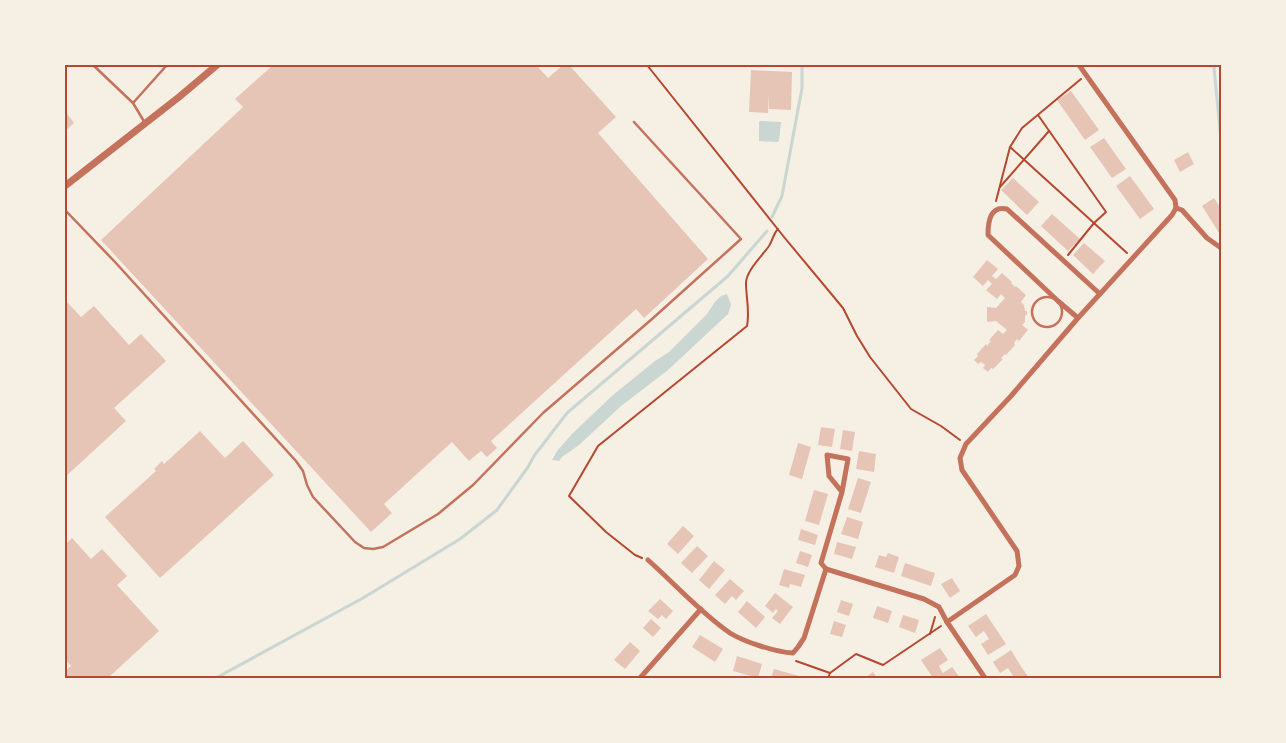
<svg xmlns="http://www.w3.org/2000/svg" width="1286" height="743" font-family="Inter,sans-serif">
	<rect width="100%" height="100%" fill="#f6efe4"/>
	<!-- water -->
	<g fill="#c9d6d2">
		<polygon points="760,121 781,122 779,141 778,142 759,141 759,122"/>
		<polygon points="727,294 731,305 728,314 668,370 621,406 579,445 562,457 559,461 552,460 557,451 573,433 613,395 655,361 669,352 707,314 715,302 721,296"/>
	</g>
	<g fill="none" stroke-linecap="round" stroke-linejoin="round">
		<!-- stream -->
		<g stroke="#c9d6d2" stroke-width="3">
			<polyline points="1216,65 1214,68 1221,140"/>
			<polyline points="772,217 782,196 802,88 802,65"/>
			<polyline points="216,678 363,598 460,539 497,510 528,467 534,456 567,413 728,276 767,231"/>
		</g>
	</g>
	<!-- building -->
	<g fill="#e6c5b7">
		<polygon points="273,65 536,65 548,78 563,65 569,65 616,117 598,133 708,259 644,318 636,309 491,441 497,448 487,457 481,451 469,461 452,442 384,504 392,513 371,532 101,240 243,107 235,99"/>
		<polygon points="751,70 792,72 791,110 769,109 769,94 768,113 749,112"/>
		<polygon points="1071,91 1099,130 1085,140 1057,100"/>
		<polygon points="65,111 74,123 65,131"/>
		<polygon points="1104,138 1126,169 1112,178 1090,147"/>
		<polygon points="1188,152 1194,164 1180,172 1174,160"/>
		<polygon points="1130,176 1154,209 1140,219 1116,186"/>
		<polygon points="1013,178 1039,202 1027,215 1001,190"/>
		<polygon points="1214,198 1221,209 1221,236 1202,206"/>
		<polygon points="1052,214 1080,239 1068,251 1041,226"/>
		<polygon points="1084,243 1105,261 1093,274 1073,255"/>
		<polygon points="987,260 998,269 992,276 996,279 1002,273 1012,282 1011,283 1015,287 1016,286 1026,295 1021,302 1024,305 1025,311 1027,311 1027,314 1025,316 1025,322 1022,325 1028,330 1019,341 1017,339 1014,343 1015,345 1006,355 1005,354 1001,358 1003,359 993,369 991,368 988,372 983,368 985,365 981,362 978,364 974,360 978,356 977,354 986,344 987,346 991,341 989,340 998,330 1003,334 1007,330 996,321 987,322 987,307 996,308 1005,298 1001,294 997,299 986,290 992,284 988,280 983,286 973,277"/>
		<polygon points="65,300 81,317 94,306 129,345 141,334 166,361 114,408 126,421 65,477"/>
		<polygon points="821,427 835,429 832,447 818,445"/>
		<polygon points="843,430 855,432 852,451 840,449"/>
		<polygon points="200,431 225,458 243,441 274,475 160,578 105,517 156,471 154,469 162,461 164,464"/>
		<polygon points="798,443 811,447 802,479 789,475"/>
		<polygon points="859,451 876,454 874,472 856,469"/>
		<polygon points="858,478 871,482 861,513 848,509"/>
		<polygon points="814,490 828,494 819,525 805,521"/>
		<polygon points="847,517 863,522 858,539 841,534"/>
		<polygon points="683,526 694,536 678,554 667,544"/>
		<polygon points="801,529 818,535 815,545 798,540"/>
		<polygon points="72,538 91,559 102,549 127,576 117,585 159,631 108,678 65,678 65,671 71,666 65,659 65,545"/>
		<polygon points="837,542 856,547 852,559 834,554"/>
		<polygon points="697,546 708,556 692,573 681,563"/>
		<polygon points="800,551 812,555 808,567 796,563"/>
		<polygon points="888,553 899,557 894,573 875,567 879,555 886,557"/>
		<polygon points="714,561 725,570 709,589 699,580"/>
		<polygon points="905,563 935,573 931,586 901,576"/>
		<polygon points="784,569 805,575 801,587 790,584 789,588 779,585"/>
		<polygon points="952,578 960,591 950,598 941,584"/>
		<polygon points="730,579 744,591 736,600 732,596 725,604 715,595"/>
		<polygon points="775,593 793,607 780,624 772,618 778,611 776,609 773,613 765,606"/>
		<polygon points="660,599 673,611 666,619 662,615 658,619 648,611"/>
		<polygon points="841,600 853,604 849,616 837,612"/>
		<polygon points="747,601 765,617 756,628 738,612"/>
		<polygon points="877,606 892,611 888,623 873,618"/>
		<polygon points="986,614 1006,644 988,655 981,644 989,639 984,631 976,637 968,626"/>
		<polygon points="903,615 919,620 915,633 899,627"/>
		<polygon points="651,619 661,628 653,637 643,628"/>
		<polygon points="834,621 846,625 842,637 830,634"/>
		<polygon points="700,635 723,649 715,662 692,647"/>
		<polygon points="630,642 640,651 625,669 614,660"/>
		<polygon points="940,648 948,660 939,666 941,670 943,673 952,667 960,678 933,678 921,660"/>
		<polygon points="1011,650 1020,665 1029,678 1009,678 1013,676 1008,668 1000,673 993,662"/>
		<polygon points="737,656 762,664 758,678 733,671"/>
		<polygon points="774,669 799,676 798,678 771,678"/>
		<polygon points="873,672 877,678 865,678"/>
	</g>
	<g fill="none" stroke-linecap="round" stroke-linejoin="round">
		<!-- path -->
		<g stroke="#b5482f" stroke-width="2">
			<polyline points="647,65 784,237 843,308 857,336 870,357 911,409 941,426 960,440"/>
			<polyline points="1038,115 1106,212 1094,223 1068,255"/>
			<polyline points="1010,147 1127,253"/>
			<polyline points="1000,187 1049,131"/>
			<polyline points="996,201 1010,147 1022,128 1081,79"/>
			<path d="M 642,558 L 635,555 L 606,532 L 569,496 L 598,446 L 747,326 C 750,312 746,297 746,283 C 746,271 762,256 769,246 C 773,240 773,234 778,229"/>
			<polyline points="930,634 935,617"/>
			<polyline points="796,661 830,673 828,678"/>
			<polyline points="830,673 856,654 883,665 941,626"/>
		</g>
		<!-- service -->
		<g stroke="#c5725c" stroke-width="2.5">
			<polyline points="93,65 133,103 167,65"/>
			<polyline points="133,103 145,123"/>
			<polyline points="65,210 115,262 296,461 303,471 307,485 313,497 355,542 364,548 373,549 383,547 438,514 473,485 543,413 652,319 741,239 634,122"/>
			<circle cx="1047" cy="312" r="15"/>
		</g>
		<!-- minor -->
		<g stroke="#c5725c" stroke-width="5">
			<polyline points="1079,65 1175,200 1176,208"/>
			<polyline points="1176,208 1182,210 1207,238 1221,248"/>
			<path d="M 1078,318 L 1058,301 L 988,235 C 988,222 990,205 1007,209 L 1100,294"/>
			<path d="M 648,560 C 675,584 701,613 730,633 C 744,642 776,652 793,653 L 798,647 L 804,638 L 826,569 L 924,599 L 939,607 L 947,622 L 985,678"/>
			<polyline points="826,569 821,563 842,492 848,459 827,455 829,476 842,492"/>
			<polyline points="947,622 1015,575 1019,566 1017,551 962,470 960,458 966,444 1011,396 1078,318 1172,215 1176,208"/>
			<polyline points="640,678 701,609"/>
		</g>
		<!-- tertiary -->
		<polyline stroke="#c5725c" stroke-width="7" points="65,186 179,97 217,65"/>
	</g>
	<!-- border -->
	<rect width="1286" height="743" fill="none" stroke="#f6efe4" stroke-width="132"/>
	<rect x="66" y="66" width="1154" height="611" fill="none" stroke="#b5482f" stroke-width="2"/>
</svg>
